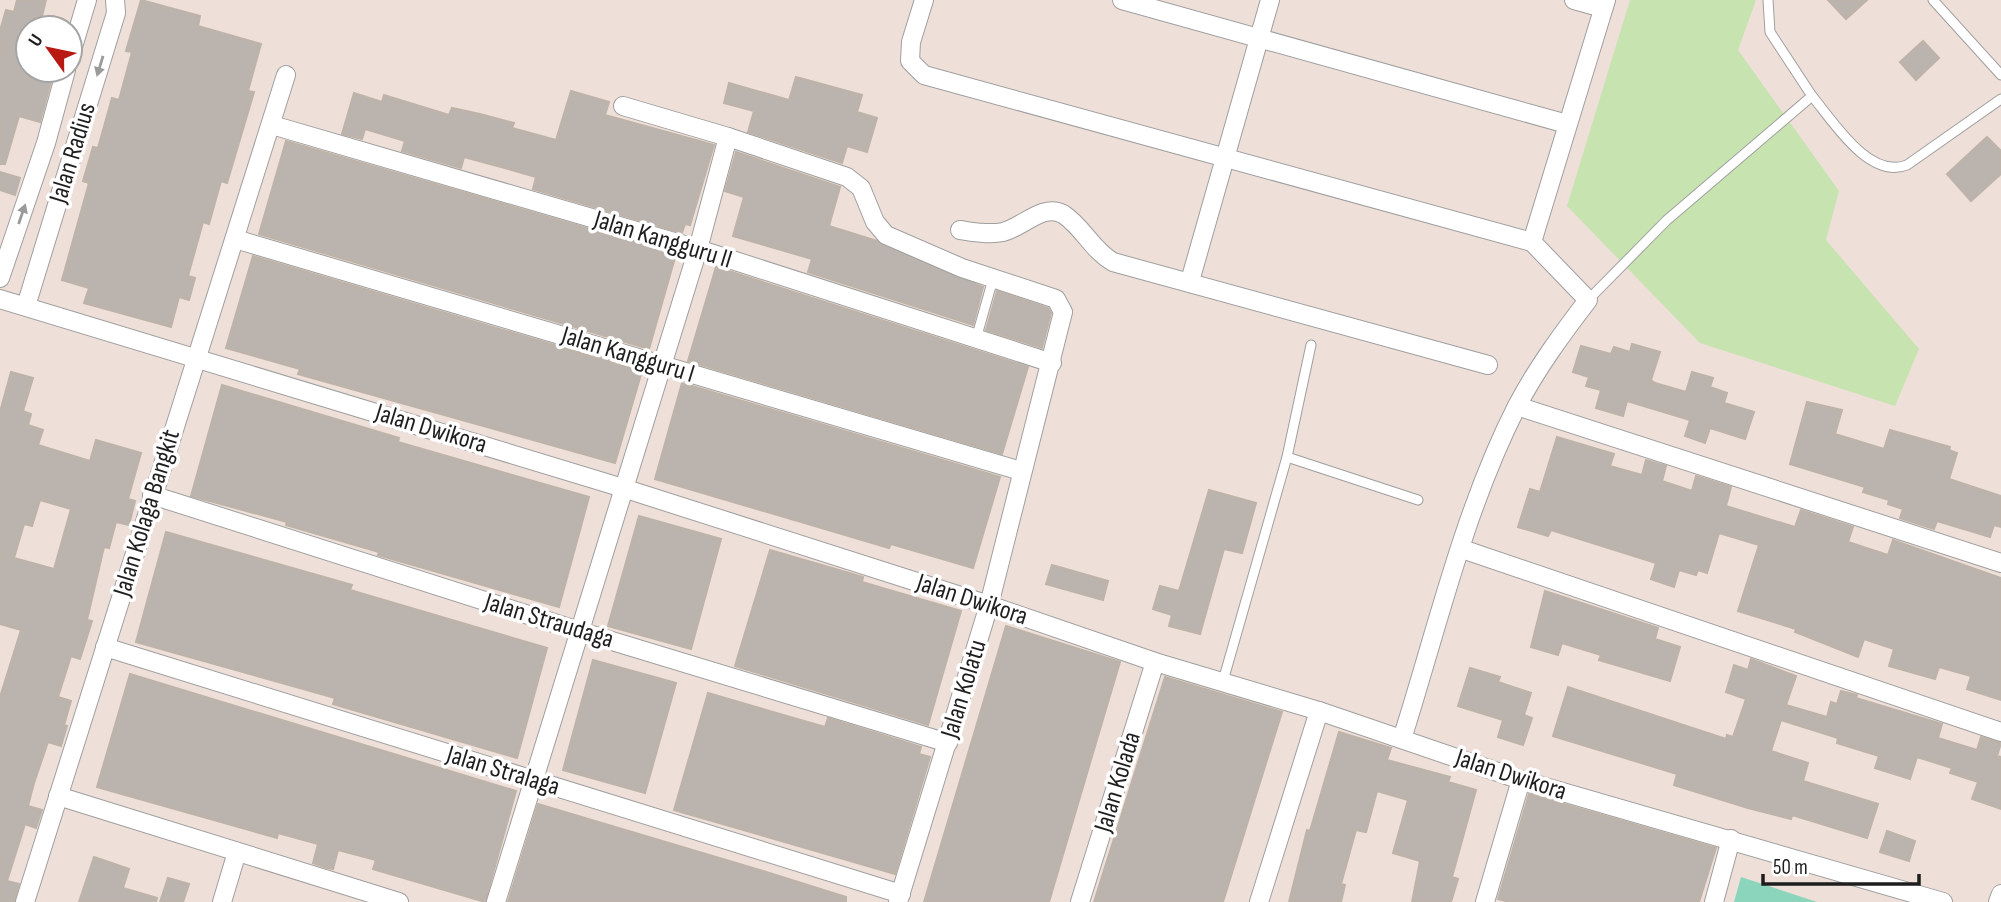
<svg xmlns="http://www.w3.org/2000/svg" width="2001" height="902" font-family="'Sofia Sans Condensed',sans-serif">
	<rect width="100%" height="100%" fill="#eeebe4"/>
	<!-- military -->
	<path fill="#eedfd9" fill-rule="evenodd" d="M 0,0 L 2001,0 L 2001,902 L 0,902 ZM 28,28 L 70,28 L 70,70 L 28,70 Z"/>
	<!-- grass -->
	<polygon fill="#c7e3af" points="1630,0 1756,0 1738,50 1839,191 1826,240 1919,349 1895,406 1700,343 1567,206"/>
	<!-- pitch -->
	<polygon fill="#8ad5bb" points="1741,877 1817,902 1734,902"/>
	<!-- building -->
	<g fill="#bbb4ae" stroke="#beb3a8" stroke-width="2" fill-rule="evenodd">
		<polygon points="17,0 46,0 39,28 28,28 28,70 52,78 40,122 19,116 5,164 0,164 0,31 6,10 14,12"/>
		<polygon points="141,0 200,16 198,26 261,44 248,91 254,92 227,183 221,181 209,224 203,222 188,276 195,278 189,300 179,297 171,327 84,303 89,288 62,280 89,183 83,181 93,147 98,148 112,98 119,100 132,52 126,51"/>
		<polygon points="1828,0 1867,0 1846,19"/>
		<polygon points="1923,41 1939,58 1916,80 1900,62"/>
		<polygon points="796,77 862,95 857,112 877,118 867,152 847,146 842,163 748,132 754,111 724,103 729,83 789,100"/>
		<polygon points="571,91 609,102 605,115 714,145 690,225 685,224 682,233 533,189 536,177 501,167 464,157 461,168 402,151 405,141 365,129 362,139 342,134 354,93 382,102 384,95 449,115 452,108 480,114 514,123 512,128 556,140"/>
		<polygon points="1987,137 2001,151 2001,174 1971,201 1947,174"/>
		<polygon points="286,141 676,254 649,349 259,234"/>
		<polygon points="736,152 840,187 829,226 877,241 983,287 973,325 808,272 812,259 733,236 744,197 725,191"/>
		<polygon points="0,172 20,178 15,195 0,190"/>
		<polygon points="253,256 642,371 615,463 298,374 300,369 226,348"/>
		<polygon points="716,267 1028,367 1002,454 688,361"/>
		<polygon points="997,291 1048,308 1051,313 1042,348 986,330"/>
		<polygon points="1632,344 1660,352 1651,380 1655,383 1686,392 1692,372 1713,378 1710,387 1727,393 1724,403 1754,412 1745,439 1710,428 1705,443 1685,436 1690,420 1627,401 1623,416 1596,408 1601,390 1586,386 1589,377 1573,372 1581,346 1611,354 1614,347 1630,352"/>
		<path d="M 11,372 L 33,378 L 23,411 L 31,414 L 28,425 L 43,430 L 38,445 L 90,461 L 96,440 L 141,453 L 128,499 L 135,501 L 129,525 L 116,522 L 109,548 L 104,547 L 87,620 L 92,621 L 80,659 L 71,656 L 58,697 L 71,701 L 64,725 L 67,726 L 61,746 L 48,742 L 34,783 L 28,806 L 42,810 L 36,828 L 25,824 L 7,881 L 19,884 L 14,902 L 0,902 L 0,697 L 21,630 L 0,624 L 0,412 ZM 40,500 L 71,509 L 54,569 L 14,558 L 24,524 L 32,526 Z"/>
		<polygon points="682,383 1000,477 973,568 891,544 889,548 655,479"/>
		<polygon points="222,385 399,438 398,442 589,497 559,607 378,555 379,552 286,525 287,522 191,496"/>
		<polygon points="1807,402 1842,410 1835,434 1884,449 1890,430 1950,447 1949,450 1957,453 1949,479 2001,496 2001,527 1994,525 1990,537 1937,521 1934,529 1900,518 1903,509 1888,504 1889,500 1863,492 1865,487 1790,464"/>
		<polygon points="1557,437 1614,454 1610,466 1642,475 1646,460 1666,466 1662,481 1692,491 1696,476 1731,487 1726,506 1795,527 1801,510 1853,527 1848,542 1888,555 1893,540 2001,578 2001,700 1967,689 1971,676 1939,667 1935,679 1889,666 1894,649 1864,639 1858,657 1795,632 1796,629 1738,611 1759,545 1719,533 1707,573 1698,570 1696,575 1679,570 1674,587 1651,579 1656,563 1551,530 1548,536 1518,527 1530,489 1540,492"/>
		<polygon points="1209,490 1256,503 1242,553 1224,549 1200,634 1169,626 1172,615 1153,609 1160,586 1179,591"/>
		<polygon points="639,516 721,539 691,649 608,626"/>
		<polygon points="166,532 352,585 350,590 547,648 517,758 333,704 335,698 136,642"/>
		<polygon points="770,550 863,577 862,582 961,611 928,725 735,666"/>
		<polygon points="1052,565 1108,581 1103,600 1046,584"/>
		<polygon points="1545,591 1658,628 1655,639 1680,647 1670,681 1599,660 1601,655 1562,643 1558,655 1531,647"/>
		<polygon points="1006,626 1120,662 1098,736 1049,902 924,902"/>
		<polygon points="1751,659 1796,676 1786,705 1827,717 1831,702 1837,704 1841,691 1857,695 1856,698 1942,724 1938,738 1977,750 1981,737 2001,743 1997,756 2001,757 2001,809 1972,799 1978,782 1950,773 1952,768 1917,757 1910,779 1875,768 1879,756 1837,743 1838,738 1781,720 1771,751 1808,763 1803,781 1878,804 1867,838 1792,815 1791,819 1748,808 1674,785 1677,774 1553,736 1568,687 1726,739 1727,735 1733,737 1746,699 1726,692 1734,665 1748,670"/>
		<polygon points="593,660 676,683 645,793 563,770"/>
		<polygon points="1470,668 1500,677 1498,682 1531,693 1524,715 1532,718 1523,745 1498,737 1503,720 1458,706"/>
		<polygon points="130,674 516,791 485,902 373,869 376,860 338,850 333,869 327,868 313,863 318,844 278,833 277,838 97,787"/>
		<polygon points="1165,677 1282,712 1257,792 1223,902 1094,902"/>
		<polygon points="708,693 825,727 828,718 921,747 919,754 930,757 895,874 674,810"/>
		<polygon points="1339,732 1391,748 1387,760 1450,777 1448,782 1476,790 1452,877 1458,879 1451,902 1412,902 1420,861 1393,853 1408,800 1377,791 1366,832 1356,830 1341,884 1345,885 1341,902 1289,902 1307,830 1310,831"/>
		<polygon points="1529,794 1716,848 1699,902 1509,902 1498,899"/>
		<polygon points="538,804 763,871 846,897 846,902 508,902"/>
		<polygon points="1887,831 1915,841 1909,861 1880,852"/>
		<polygon points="94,857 129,869 123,888 157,898 156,902 79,902"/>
		<polygon points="168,878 189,884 183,902 160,902"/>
	</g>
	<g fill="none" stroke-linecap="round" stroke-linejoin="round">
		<defs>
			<g id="lane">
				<polyline points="1933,0 2001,75"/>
				<path d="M 1812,96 C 1833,121 1869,180 1907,165 L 2001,99"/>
				<polyline points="1588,300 1667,220 1812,96 1770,32 1768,0"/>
				<polyline points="976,339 993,279"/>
				<polyline points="1287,457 1418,500"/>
				<polyline points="1223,681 1287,457 1311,345"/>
			</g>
			<g id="street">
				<path d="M 924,0 L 911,42 L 910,61 L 924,75 L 1532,242 L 1588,300 C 1562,334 1537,368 1517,406 C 1464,510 1437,629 1402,739"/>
				<polyline points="1122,0 1567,124"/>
				<polyline points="1574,0 1603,8"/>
				<polyline points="70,57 87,0"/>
				<polyline points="623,106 728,137 847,177 861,188 875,222 886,235 962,268 1056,299 1063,312 989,605 898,902"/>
				<polyline points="272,125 698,249 1052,363"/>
				<path d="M 960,230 C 974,232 989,235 1003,232 C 1023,227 1043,203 1063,214 C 1083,227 1092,250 1113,262 L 1488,365"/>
				<polyline points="235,239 1021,471"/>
				<polyline points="1532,242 1606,0"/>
				<polyline points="0,278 46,143 66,70"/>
				<polyline points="1190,281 1270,0"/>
				<polyline points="0,299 623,488 989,605 1155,662 1319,711 1521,780 1943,902"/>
				<polyline points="26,306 116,13 115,0"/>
				<polyline points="1517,406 2001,563"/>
				<polyline points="152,495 579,631 948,743"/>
				<polyline points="1462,549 2001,732"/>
				<polyline points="105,647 901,894"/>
				<polyline points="58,796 399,902"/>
				<polyline points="25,902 286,75"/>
				<polyline points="222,902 237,852"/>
				<polyline points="496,902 698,249 728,137"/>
				<polyline points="1080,902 1155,662"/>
				<polyline points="1259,902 1319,711"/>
				<polyline points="1485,902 1521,780"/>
				<polyline points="1714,902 1731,839"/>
				<polyline points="1998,902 2001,894"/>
			</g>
		</defs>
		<!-- lane casing -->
		<use href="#lane" stroke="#9f9f9f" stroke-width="11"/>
		<!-- street casing -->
		<use href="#street" stroke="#9f9f9f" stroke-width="20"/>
		<!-- lane -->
		<use href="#lane" stroke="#fff" stroke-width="9"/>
		<!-- street -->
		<use href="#street" stroke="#fff" stroke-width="18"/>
	</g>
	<!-- one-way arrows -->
	<defs><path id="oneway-solid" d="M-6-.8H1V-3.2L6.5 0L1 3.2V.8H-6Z" transform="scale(1.75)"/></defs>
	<g fill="#9a9a9a">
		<use href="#oneway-solid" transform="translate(100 66) rotate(107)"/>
		<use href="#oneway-solid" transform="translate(22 214) rotate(-71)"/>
	</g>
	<g text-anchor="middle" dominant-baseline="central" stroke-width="7" stroke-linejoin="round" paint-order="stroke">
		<!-- street labels -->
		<g font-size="26" fill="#1e1e1e" stroke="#fff">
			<text transform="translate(73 153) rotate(-73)">Jalan Radius</text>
			<text transform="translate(663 240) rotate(17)">Jalan Kangguru II</text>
			<text transform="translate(628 355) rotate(17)">Jalan Kangguru I</text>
			<text transform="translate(431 429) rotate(17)">Jalan Dwikora</text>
			<text transform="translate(147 513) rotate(-73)">Jalan Kolaga Bangkit</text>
			<text transform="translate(972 600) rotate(18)">Jalan Dwikora</text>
			<text transform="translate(549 621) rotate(17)">Jalan Straudaga</text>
			<text transform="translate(964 689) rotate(-73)">Jalan Kolatu</text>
			<text transform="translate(503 771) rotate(17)">Jalan Stralaga</text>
			<text transform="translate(1511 775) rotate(18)">Jalan Dwikora</text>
			<text transform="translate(1118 782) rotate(-73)">Jalan Kolada</text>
		</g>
	</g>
	<!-- north arrow -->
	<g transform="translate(49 49) rotate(303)"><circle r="33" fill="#ffffff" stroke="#a5a5a5" stroke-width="2"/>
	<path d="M0-5L12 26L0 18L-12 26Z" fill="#b81a13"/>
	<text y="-10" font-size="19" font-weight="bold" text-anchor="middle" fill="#1e1e1e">U</text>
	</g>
	<!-- scale -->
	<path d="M1763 874v10h156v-10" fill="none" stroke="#1e1e1e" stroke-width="3.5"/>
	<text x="1773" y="874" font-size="21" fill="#1e1e1e" stroke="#ffffff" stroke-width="5" paint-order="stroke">50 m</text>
</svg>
